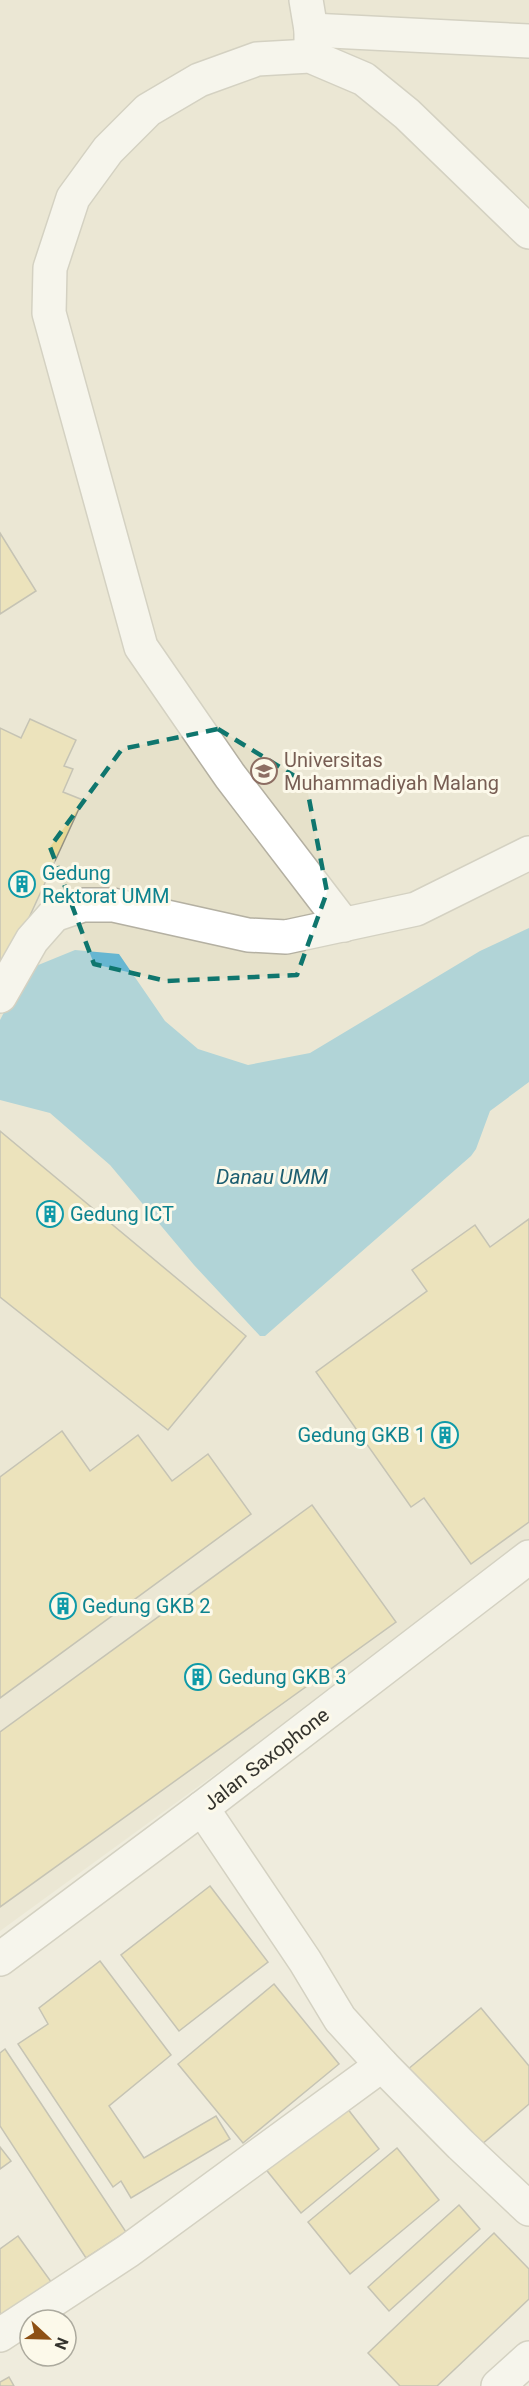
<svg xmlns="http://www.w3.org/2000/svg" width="529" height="2386" font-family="Roboto,sans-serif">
	<rect width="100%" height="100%" fill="#efecdd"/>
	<!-- built -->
	<polygon fill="#e6e1ca" points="0,0 529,0 529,1543 450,1603 0,1931"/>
	<!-- water -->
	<polygon fill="#66b6d1" points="529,928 529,1082 490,1111 476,1149 471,1156 265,1336 260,1336 194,1265 110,1165 50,1113 0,1100 0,1020 26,970 75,950 119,954 165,1021 198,1049 248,1065 310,1053 480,951"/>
	<!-- building -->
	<g fill="#e8d895" stroke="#949183" stroke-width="1.5">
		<polygon points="0,533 36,591 0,614"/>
		<polygon points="30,719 76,740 64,766 73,769 63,792 83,800 5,970 0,968 0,728 21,738"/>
		<polygon points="0,1131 246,1336 168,1430 0,1297"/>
		<polygon points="529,1219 529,1522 471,1564 424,1498 411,1507 316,1372 427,1291 412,1270 475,1225 490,1247"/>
		<polygon points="62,1431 90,1471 138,1435 172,1481 208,1454 251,1514 0,1698 0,1477"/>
		<polygon points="312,1505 396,1622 0,1907 0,1732"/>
		<polygon points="210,1886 268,1962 179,2031 121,1955"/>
		<polygon points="100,1961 171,2055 109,2106 144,2158 216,2116 230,2139 131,2198 121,2181 113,2187 18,2044 48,2024 39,2008"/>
		<polygon points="274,1984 339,2064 243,2143 178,2064"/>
		<polygon points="481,2008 529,2066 529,2104 474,2151 407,2070"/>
		<polygon points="5,2049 126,2232 86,2258 0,2126 0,2053"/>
		<polygon points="343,2103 379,2149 301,2213 264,2167"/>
		<polygon points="0,2147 11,2161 0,2169"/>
		<polygon points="397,2148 439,2200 350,2274 308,2222"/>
		<polygon points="459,2205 480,2229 389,2311 368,2287"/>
		<polygon points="494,2233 529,2269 529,2299 437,2386 400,2386 368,2353"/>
		<polygon points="18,2236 52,2283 0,2317 0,2249"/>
		<polygon points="9,2377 14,2386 0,2386 0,2382"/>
	</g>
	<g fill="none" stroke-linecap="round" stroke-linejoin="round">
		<defs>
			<g id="minor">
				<polyline points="306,0 311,30 311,52"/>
				<polyline points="311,30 529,41"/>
				<polyline points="344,925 230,776 141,647 49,313 50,268 73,198 108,150 148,110 199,80 257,59 310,56 364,79 407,114 529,232"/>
				<polyline points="0,996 32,940 54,915 83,905 113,905 248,935 286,937 416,909 529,853"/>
				<polyline points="202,1808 305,1961 340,2019 382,2065 461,2145 529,2209"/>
				<polyline points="0,2335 128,2251 382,2065"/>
				<polyline points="498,2386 529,2358"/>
			</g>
			<polyline id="major" points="0,1959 202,1808 529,1557"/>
		</defs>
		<!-- minor casing -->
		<use href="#minor" stroke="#b4b0a2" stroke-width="36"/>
		<!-- major casing -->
		<use href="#major" stroke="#b4b0a2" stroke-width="36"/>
		<!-- minor -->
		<use href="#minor" stroke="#fff" stroke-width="33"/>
		<!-- major -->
		<use href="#major" stroke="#fff" stroke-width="33"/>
	</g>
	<!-- marked area -->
	<path d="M0 0H529V2386H0ZM 218,729 L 306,783 L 327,892 L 297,975 L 166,981 L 94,964 L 50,847 L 122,749 Z" fill="#efecdd" fill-opacity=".55" fill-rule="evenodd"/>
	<path fill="none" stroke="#0f766e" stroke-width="4.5" stroke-dasharray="12 8" stroke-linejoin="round" d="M 218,729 L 306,783 L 327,892 L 297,975 L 166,981 L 94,964 L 50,847 L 122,749 Z"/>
	<!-- icons -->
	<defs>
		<symbol id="university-ring" viewBox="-11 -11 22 22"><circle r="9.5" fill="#fcf9ea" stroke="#8d6e63" stroke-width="1.5"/><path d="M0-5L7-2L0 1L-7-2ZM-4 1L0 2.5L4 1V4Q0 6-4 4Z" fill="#8d6e63"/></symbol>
		<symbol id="building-ring" viewBox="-11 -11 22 22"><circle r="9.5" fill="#fcf9ea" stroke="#0f9aa8" stroke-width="1.5"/><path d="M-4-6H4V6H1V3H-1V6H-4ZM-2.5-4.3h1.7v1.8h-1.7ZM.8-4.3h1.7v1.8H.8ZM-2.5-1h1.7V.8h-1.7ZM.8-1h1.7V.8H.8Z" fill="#0f9aa8"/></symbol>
	</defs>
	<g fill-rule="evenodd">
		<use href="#university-ring" x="249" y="756" width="30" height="30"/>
		<use href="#building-ring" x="7" y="869" width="30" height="30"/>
		<use href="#building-ring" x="35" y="1199" width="30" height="30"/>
		<use href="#building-ring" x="430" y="1420" width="30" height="30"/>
		<use href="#building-ring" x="48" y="1591" width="30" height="30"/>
		<use href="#building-ring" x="183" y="1662" width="30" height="30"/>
	</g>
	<g text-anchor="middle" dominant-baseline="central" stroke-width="6" stroke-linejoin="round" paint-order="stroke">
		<!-- education labels -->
		<g font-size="20" fill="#785e54" stroke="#fcf9ea" text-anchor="start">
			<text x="284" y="760">Universitas<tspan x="284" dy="23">Muhammadiyah Malang</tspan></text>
		</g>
		<!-- culture labels -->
		<g font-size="20" fill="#0d838f" stroke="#fcf9ea" text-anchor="start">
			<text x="42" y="873">Gedung<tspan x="42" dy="23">Rektorat UMM</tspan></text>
			<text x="70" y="1214">Gedung ICT</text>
			<text x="426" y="1435" text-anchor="end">Gedung GKB 1</text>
			<text x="82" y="1606">Gedung GKB 2</text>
			<text x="218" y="1677">Gedung GKB 3</text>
		</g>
		<!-- street labels -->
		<g font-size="20" fill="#34332d" stroke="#fcf9ea">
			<text transform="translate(266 1759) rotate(-38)">Jalan Saxophone</text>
		</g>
		<!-- water labels -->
		<g font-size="21" font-style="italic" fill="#1d5e71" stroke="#fcf9ea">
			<text x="272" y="1177">Danau UMM</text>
		</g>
	</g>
	<!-- north arrow -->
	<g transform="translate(48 2338) rotate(112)"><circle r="28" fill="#fcf9ea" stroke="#acaa9e" stroke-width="1.5"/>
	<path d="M0-4.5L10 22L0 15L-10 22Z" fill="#8e5014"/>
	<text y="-9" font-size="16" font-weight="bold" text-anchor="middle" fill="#34332d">N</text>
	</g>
</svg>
